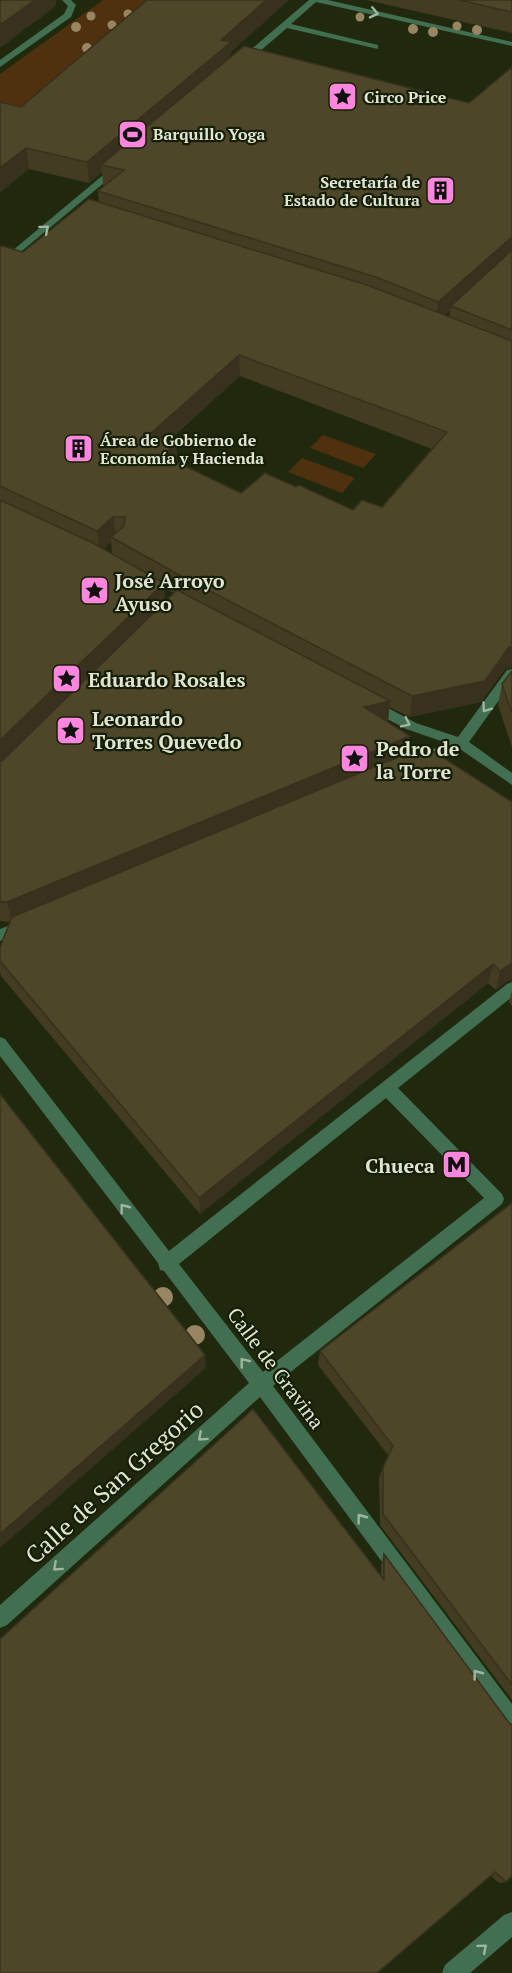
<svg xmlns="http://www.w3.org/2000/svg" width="512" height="1973" font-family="'PT Serif',serif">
	<rect width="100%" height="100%" fill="#20290e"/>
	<!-- green -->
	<g fill="#4f310f">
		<polygon points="103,0 146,0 7,122 0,120 0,74"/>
		<polygon points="323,435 376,454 363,468 310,448"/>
		<polygon points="302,458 355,478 342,493 288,472"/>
	</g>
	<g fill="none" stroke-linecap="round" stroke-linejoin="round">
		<!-- minor -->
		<g fill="#426f51" fill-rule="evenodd">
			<polygon points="62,0 71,0 76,5 71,17 0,67 0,60 64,14 68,6"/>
			<polygon points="309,0 328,0 512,42 512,46 316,2 291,24 378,45 378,49 287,28 246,63 240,63 240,59"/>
			<polygon points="114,166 122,168 0,269 0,261"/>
			<polygon points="512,669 512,682 469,742 512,773 512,785 460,749 425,765 415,765 413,761 415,757 447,743 406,729 365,707 364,704 365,701 375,701 416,723 458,737 507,670"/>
			<polygon points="24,920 29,922 31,926 29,930 0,941 0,929"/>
			<path d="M 512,982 L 512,997 L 398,1088 L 502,1194 L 504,1199 L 502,1204 L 273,1386 L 512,1704 L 512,1731 L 505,1728 L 260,1397 L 7,1625 L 0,1628 L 0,1605 L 249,1383 L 164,1271 L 160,1270 L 158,1263 L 0,1056 L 0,1037 L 5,1039 L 169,1251 L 507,984 ZM 386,1098 L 484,1198 L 263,1372 L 179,1264 Z"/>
			<polygon points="512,1912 512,1937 470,1973 442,1973 445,1965 504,1915"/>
		</g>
	</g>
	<!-- trees -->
	<g fill="#988561">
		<circle cx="128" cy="14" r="4.5"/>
		<circle cx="91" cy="16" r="4.5"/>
		<circle cx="360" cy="17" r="4.5"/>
		<circle cx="112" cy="25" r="4.5"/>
		<circle cx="457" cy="26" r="4.5"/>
		<circle cx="76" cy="27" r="5"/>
		<circle cx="413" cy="29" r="5"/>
		<circle cx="477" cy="30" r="5"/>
		<circle cx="433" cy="32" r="5"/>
		<circle cx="87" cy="48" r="5"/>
		<circle cx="163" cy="1297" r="10"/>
		<circle cx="195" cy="1335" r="10"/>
	</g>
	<!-- wall -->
	<g fill="#433c23" fill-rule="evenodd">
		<polygon points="366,0 512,0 512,33"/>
		<path d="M 231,52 L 231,57 L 469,103 L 512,67 L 512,667 L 505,669 L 481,702 L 410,717 L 389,707 L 388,722 L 408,754 L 506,982 L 496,990 L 488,983 L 200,1214 L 1,976 L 0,971 L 0,947 L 10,922 L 0,921 L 0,247 L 23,252 L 99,202 L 98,191 L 104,187 L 103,186 L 102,172 L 89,183 L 29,169 L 0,192 L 0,102 L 21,107 ZM 450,310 L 449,317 L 445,315 ZM 240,376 L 432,449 L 382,507 L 353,510 L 296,487 L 241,493 L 177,462 L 168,441 ZM 111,542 L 112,554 L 103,549 ZM 164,588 L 174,593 L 165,602 Z"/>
		<polygon points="512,671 512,747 498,705 502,684"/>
		<polygon points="512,990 512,1006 509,1002"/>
		<polygon points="512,1203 512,1700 380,1525 379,1478 383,1467 388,1455 318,1365 320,1351"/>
		<polygon points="384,1554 510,1724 506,1882 499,1883 491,1876 381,1576 381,1564"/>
	</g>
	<!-- shaded-wall -->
	<g fill="#37311d">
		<polygon points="35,0 56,0 56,6 0,48 0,25"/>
		<polygon points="266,0 289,0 231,52 231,63 101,165 102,172 89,183 87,162 221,40"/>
		<polygon points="26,148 29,169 0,192 0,168"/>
		<polygon points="512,237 512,256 451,306 450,310 436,323 438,302"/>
		<polygon points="239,355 240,376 151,455 150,434"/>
		<polygon points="176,444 178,466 162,455"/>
		<polygon points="113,517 116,538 111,537 111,542 100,552 97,531"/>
		<polygon points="164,583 165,604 0,765 0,740"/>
		<polygon points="509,647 512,647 512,667 505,669 481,702 410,717 412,696"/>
		<polygon points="390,701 388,722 364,707"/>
		<polygon points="410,736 407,757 12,922 7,902"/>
		<polygon points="512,963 512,980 506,982 496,990 500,971"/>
		<polygon points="493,964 488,983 200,1214 199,1198"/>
		<polygon points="205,1355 206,1368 0,1548 0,1534"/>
	</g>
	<!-- building -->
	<g fill="#4e4629" stroke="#37311d" stroke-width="1.5" fill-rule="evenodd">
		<polygon points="0,0 35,0 0,25"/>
		<polygon points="147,0 266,0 221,40 231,42 87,162 26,148 0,168 0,102 21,107"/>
		<polygon points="459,0 512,0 512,12"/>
		<polygon points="244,46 469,103 512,67 512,237 438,302 376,277 98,191 124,170 101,165"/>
		<path d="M 89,199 L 367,285 L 512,341 L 512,647 L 509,647 L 485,681 L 412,696 L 181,576 L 111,537 L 124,526 L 125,517 L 113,517 L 97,531 L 0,486 L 0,247 L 2,246 L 23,252 ZM 239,355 L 447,432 L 382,507 L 362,500 L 353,510 L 299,485 L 296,487 L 265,473 L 241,493 L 162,455 L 176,444 L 150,434 Z"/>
		<polygon points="512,250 512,330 451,306"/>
		<polygon points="0,500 93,543 164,583 0,740"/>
		<polygon points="177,590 390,701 364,707 410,736 7,902 0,902 0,761 2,761"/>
		<polygon points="512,671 512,713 502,684"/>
		<polygon points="425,746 512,802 512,963 500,971 493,964 199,1198 0,961 0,947 12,917"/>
		<polygon points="0,1094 205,1355 0,1534"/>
		<polygon points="512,1203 512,1685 383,1514 383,1467 393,1446 320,1351"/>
		<polygon points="253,1409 384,1580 384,1554 510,1724 512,1724 512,1876 506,1882 495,1872 377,1973 0,1973 0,1639"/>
	</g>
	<!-- one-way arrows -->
	<defs><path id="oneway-chevron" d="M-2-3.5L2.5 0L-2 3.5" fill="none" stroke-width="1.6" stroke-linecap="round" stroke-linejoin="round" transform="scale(1.5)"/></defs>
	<g stroke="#a0b6a0">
		<use href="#oneway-chevron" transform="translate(374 13) rotate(13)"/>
		<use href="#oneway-chevron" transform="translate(45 229) rotate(-40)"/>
		<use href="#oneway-chevron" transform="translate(486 708) rotate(126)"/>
		<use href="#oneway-chevron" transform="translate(406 723) rotate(26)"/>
		<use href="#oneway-chevron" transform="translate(124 1208) rotate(-127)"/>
		<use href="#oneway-chevron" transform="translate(244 1362) rotate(-128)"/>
		<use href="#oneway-chevron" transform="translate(202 1437) rotate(138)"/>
		<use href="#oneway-chevron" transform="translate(361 1518) rotate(-127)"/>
		<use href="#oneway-chevron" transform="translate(57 1567) rotate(138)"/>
		<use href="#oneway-chevron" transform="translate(477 1674) rotate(-127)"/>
		<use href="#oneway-chevron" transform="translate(483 1948) rotate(-40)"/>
	</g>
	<!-- icons -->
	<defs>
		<symbol id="sight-square" viewBox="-11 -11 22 22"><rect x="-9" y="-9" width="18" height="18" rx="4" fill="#ff85de" stroke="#161f05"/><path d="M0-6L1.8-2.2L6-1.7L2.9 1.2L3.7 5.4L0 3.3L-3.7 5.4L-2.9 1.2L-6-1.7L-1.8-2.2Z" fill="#111"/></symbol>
		<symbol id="stadium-square" viewBox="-11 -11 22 22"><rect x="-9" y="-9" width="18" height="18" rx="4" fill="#ff85de" stroke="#161f05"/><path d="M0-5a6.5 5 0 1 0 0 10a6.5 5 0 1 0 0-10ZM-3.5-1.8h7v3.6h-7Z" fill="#111"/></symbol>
		<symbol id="building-square" viewBox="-11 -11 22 22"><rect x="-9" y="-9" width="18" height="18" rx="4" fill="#ff85de" stroke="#161f05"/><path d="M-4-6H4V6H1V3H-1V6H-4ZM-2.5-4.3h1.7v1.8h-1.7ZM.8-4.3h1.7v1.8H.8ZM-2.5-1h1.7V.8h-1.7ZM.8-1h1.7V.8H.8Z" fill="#111"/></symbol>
		<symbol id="metro-square" viewBox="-11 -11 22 22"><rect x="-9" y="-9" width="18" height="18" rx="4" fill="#ff85de" stroke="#161f05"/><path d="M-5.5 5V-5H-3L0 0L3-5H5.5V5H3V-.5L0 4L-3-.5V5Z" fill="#111"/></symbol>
	</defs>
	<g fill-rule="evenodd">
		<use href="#sight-square" x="326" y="80" width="33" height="33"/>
		<use href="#stadium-square" x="116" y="118" width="33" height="33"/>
		<use href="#building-square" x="424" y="174" width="33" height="33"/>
		<use href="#building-square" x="62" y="432" width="33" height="33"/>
		<use href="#sight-square" x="78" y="574" width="33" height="33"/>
		<use href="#sight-square" x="50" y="662" width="33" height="33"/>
		<use href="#sight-square" x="54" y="714" width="33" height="33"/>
		<use href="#sight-square" x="338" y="742" width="33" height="33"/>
		<use href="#metro-square" x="440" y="1148" width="33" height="33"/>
	</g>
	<g text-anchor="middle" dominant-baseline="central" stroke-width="4.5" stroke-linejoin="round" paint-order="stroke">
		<!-- far-poi labels -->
		<g font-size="16" font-weight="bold" fill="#dfe5d5" stroke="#161f05" text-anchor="start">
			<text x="364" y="97">Circo Price</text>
			<text x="153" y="134">Barquillo Yoga</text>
			<text x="420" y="182" text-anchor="end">Secretaría de<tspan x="420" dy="18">Estado de Cultura</tspan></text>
			<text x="100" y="440">Área de Gobierno de<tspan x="100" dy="18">Economía y Hacienda</tspan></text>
		</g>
		<!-- poi labels -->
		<g font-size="20" font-weight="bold" fill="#dfe5d5" stroke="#161f05" text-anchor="start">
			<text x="115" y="580">José Arroyo<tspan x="115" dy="23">Ayuso</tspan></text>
			<text x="88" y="679">Eduardo Rosales</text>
			<text x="92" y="718">Leonardo<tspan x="92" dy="23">Torres Quevedo</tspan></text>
			<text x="376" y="748">Pedro de<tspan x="376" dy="23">la Torre</tspan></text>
			<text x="435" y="1165" text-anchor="end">Chueca</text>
		</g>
		<!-- street labels -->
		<g font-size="20" fill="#dfe5d5" stroke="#161f05">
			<text transform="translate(276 1368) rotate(53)">Calle de Gravina</text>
		</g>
		<!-- near-street labels -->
		<g font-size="24" fill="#dfe5d5" stroke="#161f05">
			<text transform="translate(114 1482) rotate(-42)">Calle de San Gregorio</text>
		</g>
	</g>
</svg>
